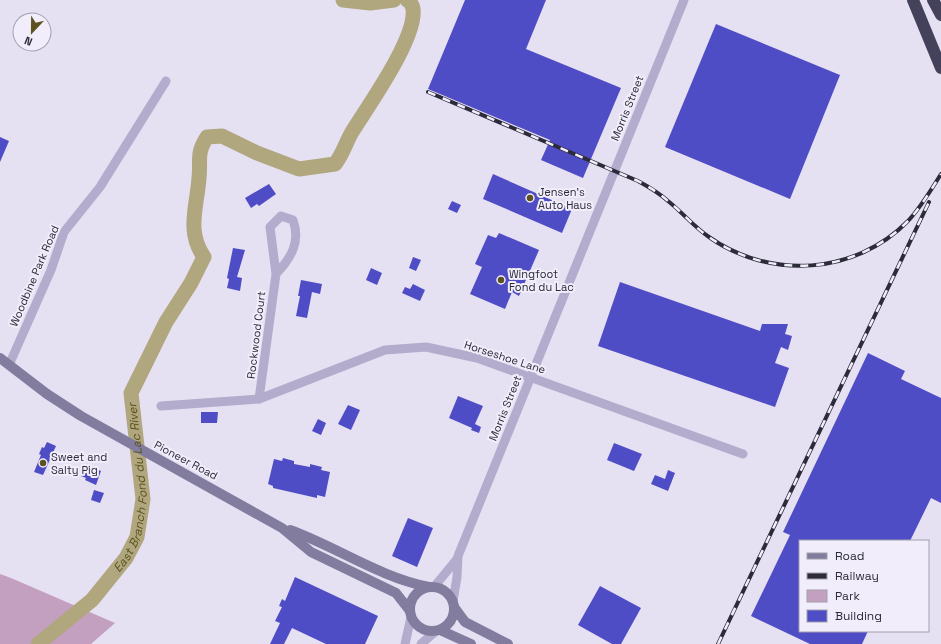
<svg xmlns="http://www.w3.org/2000/svg" width="941" height="644" font-family="'Space Grotesk',sans-serif">
	<rect width="100%" height="100%" fill="#e6e0f3"/>
	<!-- green -->
	<polygon fill="#c3a0bf" points="0,574 11,578 115,623 91,644 0,644"/>
	<g fill="none" stroke-linecap="round" stroke-linejoin="round">
		<!-- river -->
		<g stroke="#b0a77f" stroke-width="15">
			<polyline points="343,0 370,3 394,0"/>
			<path id="s1" d="M 38,644 L 92,600 L 126,558 L 137,537 L 143,499 L 131,393 L 166,322 L 191,283 L 204,257 C 186,231 197,207 199,178 C 201,159 196,154 207,137 L 222,136 L 257,153 L 299,169 L 335,164 C 343,154 346,142 352,132 C 368,106 417,38 413,9 C 413,6 410,3 409,0 L 407,0"/>
		</g>
	</g>
	<!-- building -->
	<g fill="#4f4dc5">
		<polygon points="465,0 546,0 526,49 621,88 583,178 541,160 550,140 428,89"/>
		<polygon points="716,24 840,75 790,199 665,147"/>
		<polygon points="0,137 9,141 0,162"/>
		<polygon points="493,174 572,209 562,233 483,199"/>
		<polygon points="269,184 276,194 259,206 257,204 251,208 245,198"/>
		<polygon points="452,201 461,205 457,213 448,209"/>
		<polygon points="499,233 539,250 519,296 512,292 505,309 470,294 482,267 475,264 488,235 496,238"/>
		<polygon points="233,248 245,250 237,277 242,278 240,291 227,288 229,279 227,278"/>
		<polygon points="413,257 421,260 416,271 409,268"/>
		<polygon points="371,268 382,273 377,285 366,280"/>
		<polygon points="301,280 322,284 320,294 312,292 307,318 296,316 300,296 298,296"/>
		<polygon points="620,282 760,331 762,324 788,324 785,334 792,336 788,350 781,347 775,363 789,368 775,407 598,346"/>
		<polygon points="413,284 425,290 420,301 402,293 405,287 410,289"/>
		<polygon points="868,353 905,371 901,379 941,398 941,503 931,498 910,541 800,541 800,631 868,631 862,644 810,644 751,616 790,535 783,532"/>
		<polygon points="458,396 483,406 475,424 481,427 479,433 471,430 472,428 449,418"/>
		<polygon points="348,405 360,410 351,430 338,424"/>
		<polygon points="201,412 218,412 217,423 201,423"/>
		<polygon points="318,419 326,423 321,435 312,431"/>
		<polygon points="47,442 56,446 43,475 34,472 41,455 39,454 42,447 44,448"/>
		<polygon points="614,443 642,454 634,471 607,460"/>
		<polygon points="283,458 294,461 294,464 310,467 310,464 322,467 321,470 330,472 325,497 317,495 317,498 273,488 273,486 268,484 274,459 282,461"/>
		<polygon points="86,465 101,471 96,485 85,480 86,478 81,476"/>
		<polygon points="668,470 675,473 668,491 651,484 655,475 665,479"/>
		<polygon points="94,490 104,493 100,503 91,500"/>
		<polygon points="408,518 433,528 417,567 392,556"/>
		<polygon points="295,577 378,616 365,644 326,644 292,628 284,644 270,644 280,623 275,621 282,607 279,606 282,599 285,601"/>
		<polygon points="600,586 641,608 621,644 612,644 578,625"/>
	</g>
	<g fill="none" stroke-linecap="round" stroke-linejoin="round">
		<!-- minor -->
		<g stroke="#b3accc" stroke-width="9">
			<polyline points="9,365 51,270 64,232 100,187 166,81"/>
			<path d="M 259,399 L 276,274 C 291,258 301,242 293,220 L 281,216 L 270,227 L 276,274"/>
			<polyline points="161,406 259,399 385,350 426,347 477,358 743,454"/>
			<polyline points="434,587 457,559"/>
			<polyline points="453,601 457,577 458,556 684,0"/>
			<polyline points="405,644 411,617"/>
			<polyline points="421,644 436,631"/>
		</g>
		<!-- secondary -->
		<g stroke="#827d9f" stroke-width="10">
			<polyline points="0,358 47,394 81,416 282,528 311,552 396,593 410,611"/>
			<path d="M 290,530 C 337,547 379,577 429,587"/>
			<circle cx="432" cy="609" r="22"/>
			<polyline points="454,607 465,622 508,644"/>
			<polyline points="440,630 471,644"/>
		</g>
		<!-- motorway -->
		<g stroke="#44425a" stroke-width="12">
			<polyline points="913,0 941,68"/>
			<polyline points="933,0 941,15"/>
		</g>
		<defs>
			<g id="rail">
				<path d="M 428,92 L 638,181 C 649,187 659,193 668,201 C 682,212 694,227 709,237 C 770,280 855,275 908,221 C 921,207 931,190 941,174"/>
				<polyline points="718,644 929,202"/>
			</g>
		</defs>
		<!-- rail casing -->
		<use href="#rail" stroke="#2c2b3a" stroke-width="4"/>
		<!-- rail -->
		<use href="#rail" stroke="#f1edfa" stroke-width="2.5" stroke-dasharray="8" stroke-linecap="butt"/>
	</g>
	<!-- markers -->
	<g fill="#5b5220" stroke="#f1edfa" stroke-width="1.5">
		<circle cx="530" cy="198" r="4"/>
		<circle cx="501" cy="280" r="4"/>
		<circle cx="43" cy="463" r="4"/>
	</g>
	<g text-anchor="middle" dominant-baseline="central" stroke-width="4" stroke-linejoin="round" paint-order="stroke">
		<!-- street labels -->
		<g font-size="11" fill="#2c2b3a" stroke="#f1edfa">
			<text transform="translate(627 108) rotate(-68)">Morris Street</text>
			<text transform="translate(34 276) rotate(-67)">Woodbine Park Road</text>
			<text transform="translate(256 335) rotate(-83)">Rockwood Court</text>
			<text transform="translate(505 357) rotate(18)">Horseshoe Lane</text>
			<text transform="translate(505 408) rotate(-68)">Morris Street</text>
			<text transform="translate(186 460) rotate(28)">Pioneer Road</text>
		</g>
		<!-- poi labels -->
		<g font-size="11" fill="#2c2b3a" stroke="#f1edfa" text-anchor="start">
			<text x="538" y="192">Jensen's<tspan x="538" dy="13">Auto Haus</tspan></text>
			<text x="509" y="274">Wingfoot<tspan x="509" dy="13">Fond du Lac</tspan></text>
			<text x="51" y="457">Sweet and<tspan x="51" dy="13">Salty Pig</tspan></text>
		</g>
		<!-- water labels -->
		<g font-size="12" font-style="italic" fill="#5b5220" stroke="#f1edfa">
			<text stroke="none"><textPath href="#s1" startOffset="195">East Branch Fond du Lac River</textPath></text>
		</g>
	</g>
	<!-- legend -->
	<rect x="799" y="540" width="130" height="92" fill="#f1edfa" stroke="#a29fad"/>
	<rect x="807" y="553" width="20" height="6" fill="#827d9f" stroke="#a29fad"/>
	<text x="835" y="560" font-size="12" fill="#2c2b3a">Road</text>
	<rect x="807" y="573" width="20" height="6" fill="#2c2b3a" stroke="#a29fad"/>
	<text x="835" y="580" font-size="12" fill="#2c2b3a">Railway</text>
	<rect x="807" y="590" width="20" height="12" fill="#c3a0bf" stroke="#a29fad"/>
	<text x="835" y="600" font-size="12" fill="#2c2b3a">Park</text>
	<rect x="807" y="610" width="20" height="12" fill="#4f4dc5" stroke="#a29fad"/>
	<text x="835" y="620" font-size="12" fill="#2c2b3a">Building</text>
	<!-- north arrow -->
	<g transform="translate(32 32) rotate(202)"><circle r="19" fill="#f1edfa" stroke="#a29fad"/>
	<path d="M0-3L7 15L0 10L-7 15Z" fill="#5b5220"/>
	<text y="-6" font-size="11" font-weight="bold" text-anchor="middle" fill="#2c2b3a">N</text>
	</g>
</svg>
